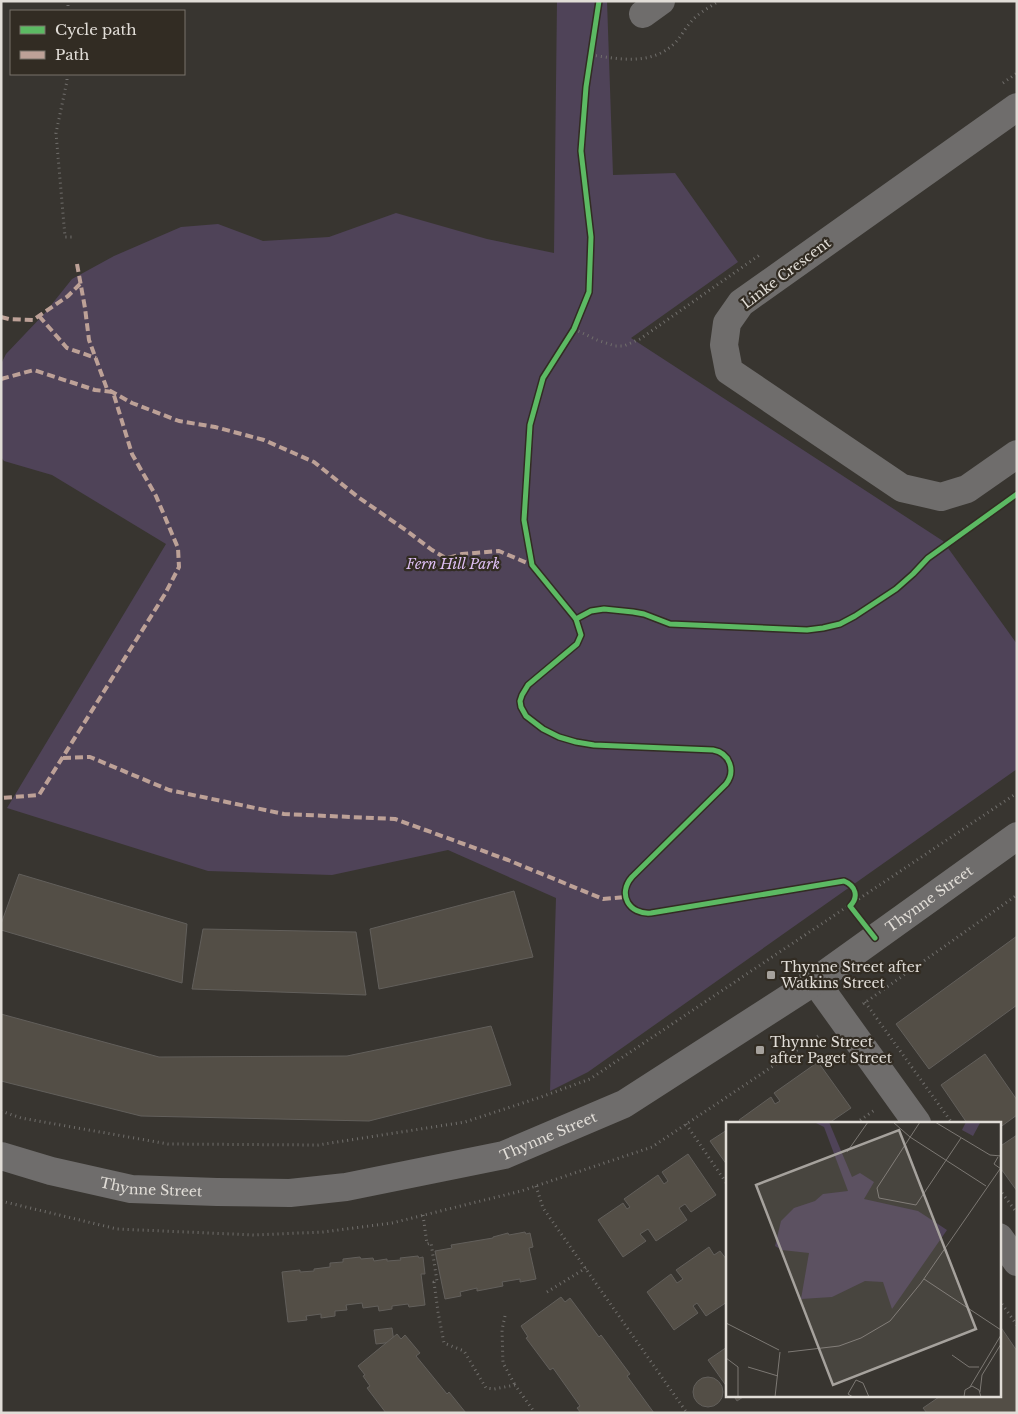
<svg xmlns="http://www.w3.org/2000/svg" width="1018" height="1414" font-family="'Libre Baskerville',serif">
	<rect width="100%" height="100%" fill="#383530"/>
	<!-- green -->
	<polygon fill="#4f4358" points="557,1 607,1 613,175 675,173 738,262 631,338 943,541 1017,644 1017,769 588,1072 550,1091 556,898 448,850 332,875 208,871 7,808 166,544 52,475 4,461 1,457 1,364 6,354 44,314 72,279 114,256 181,227 218,224 263,241 329,237 396,213 487,239 554,253"/>
	<!-- building -->
	<g fill="#534e46" stroke="#625f5b">
		<polygon points="19,874 187,924 182,983 1,930 1,924"/>
		<polygon points="514,891 533,957 379,989 370,929"/>
		<polygon points="203,929 356,932 366,995 192,989"/>
		<polygon points="1017,936 1017,1005 929,1069 896,1024"/>
		<polygon points="1,1014 159,1057 347,1056 491,1026 511,1085 369,1121 141,1116 1,1081"/>
		<polygon points="985,1054 1017,1100 1017,1115 999,1128 999,1123 967,1123 941,1085"/>
		<polygon points="818,1062 851,1108 829,1123 741,1123 739,1120 771,1097 775,1104 780,1101 774,1093"/>
		<polygon points="727,1130 727,1165 710,1141"/>
		<polygon points="1017,1135 1017,1191 999,1166 999,1147"/>
		<polygon points="688,1154 716,1195 691,1212 685,1204 679,1208 687,1220 656,1241 648,1229 640,1234 646,1241 623,1257 598,1220 623,1203 627,1209 630,1207 624,1199 658,1175 664,1184 668,1181 662,1172"/>
		<polygon points="525,1232 526,1234 530,1233 533,1247 529,1248 536,1279 520,1282 520,1279 502,1282 503,1286 477,1291 477,1288 460,1292 461,1296 445,1299 435,1251 452,1248 451,1245 493,1238 493,1237 508,1233 509,1235"/>
		<polygon points="709,1247 714,1255 720,1251 727,1260 727,1302 706,1316 697,1303 693,1306 698,1313 674,1330 647,1292 671,1274 677,1283 683,1279 676,1270"/>
		<polygon points="418,1256 419,1258 423,1257 425,1274 421,1274 425,1305 409,1307 408,1304 392,1306 392,1309 379,1311 378,1306 363,1308 362,1303 346,1305 347,1310 335,1311 335,1316 321,1318 321,1314 306,1316 307,1320 288,1322 282,1272 300,1270 300,1272 314,1271 314,1269 330,1267 330,1263 343,1262 343,1259 360,1257 361,1259 373,1258 374,1261 387,1259 387,1261 401,1260 400,1258"/>
		<polygon points="561,1297 565,1302 570,1298 599,1337 601,1335 630,1374 627,1376 654,1413 581,1413 577,1408 580,1406 553,1368 550,1370 526,1338 528,1337 521,1326"/>
		<polygon points="1000,1326 1017,1351 1017,1413 927,1413 923,1408 942,1395 999,1395"/>
		<polygon points="392,1328 394,1342 376,1344 374,1330"/>
		<polygon points="397,1334 401,1339 405,1335 420,1353 416,1356 447,1394 449,1392 466,1413 386,1413 367,1388 370,1386 363,1376 365,1375 358,1366"/>
		<polygon points="727,1347 727,1387 708,1360"/>
		<circle cx="708" cy="1392" r="15"/>
		<polygon points="733,1395 746,1395 737,1401"/>
	</g>
	<g fill="none" stroke-linecap="round" stroke-linejoin="round">
		<!-- path -->
		<g stroke="#716f6c" stroke-width="3" stroke-dasharray="1 4" stroke-linecap="butt">
			<polyline points="68,11 68,1"/>
			<path d="M 591,55 C 620,59 651,66 675,43 C 681,37 685,28 691,22 C 698,13 710,7 719,1"/>
			<polyline points="67,74 67,81 56,133 65,237 75,237"/>
			<polyline points="1003,83 1017,73"/>
			<polyline points="574,329 597,340 615,346 624,346 640,339 761,254"/>
			<polyline points="865,1002 952,1123"/>
			<polyline points="863,1004 1017,895"/>
			<polyline points="1,1111 21,1118 168,1144 318,1145 465,1122 541,1097 590,1079 1017,793"/>
			<polyline points="856,1123 876,1109"/>
			<polyline points="686,1124 727,1184"/>
			<polyline points="536,1186 543,1208 687,1413"/>
			<polyline points="999,1189 1017,1213"/>
			<polyline points="1,1201 117,1229 254,1235 323,1232 392,1223 521,1191 652,1147 821,1034"/>
			<polyline points="423,1215 427,1244 431,1243 437,1281 434,1282 438,1312 444,1343 464,1351 486,1388 494,1389 515,1385 535,1413"/>
			<polyline points="547,1292 586,1268"/>
			<polyline points="999,1300 1017,1325"/>
			<polyline points="505,1316 502,1330 503,1363 515,1385"/>
		</g>
		<!-- minor -->
		<g stroke="#6f6d6c" stroke-width="28">
			<polyline points="643,14 661,1"/>
			<polyline points="1017,107 741,303 727,323 724,345 729,371 902,488 941,497 967,489 1017,454"/>
			<polyline points="815,981 917,1123"/>
			<path id="s1" d="M 1,1156 L 51,1171 L 131,1189 L 217,1192 L 290,1193 L 346,1187 L 504,1155 L 624,1104 L 815,981 L 1017,836"/>
			<polyline points="999,1237 1017,1262"/>
		</g>
		<!-- quiet -->
		<g stroke="#bda197" stroke-width="4" stroke-dasharray="8 4" stroke-linecap="butt">
			<polyline points="77,264 85,308 89,340 107,389 132,403 179,421 215,427 264,440 314,462 358,497 407,531 432,550 444,557 448,558 462,554 499,551 532,565"/>
			<polyline points="39,316 67,348 96,358"/>
			<polyline points="1,317 9,319 33,320 68,296 80,284"/>
			<polyline points="1,379 34,370 95,390 113,392 132,454 156,496 178,548 179,567 165,594 39,795 1,798"/>
			<polyline points="63,758 90,757 169,790 284,814 395,819 508,860 603,899 626,897"/>
		</g>
		<defs>
			<g id="cycleway">
				<path d="M 599,1 L 586,87 L 581,151 L 591,237 L 589,292 L 574,329 L 543,378 L 530,425 L 524,520 L 532,565 L 576,619 L 581,635 L 577,644 L 528,685 L 522,695 L 520,701 L 521,707 L 526,716 L 543,729 L 559,737 L 576,742 L 594,745 L 713,750 C 730,753 736,771 726,784 L 632,877 C 617,894 629,915 651,913 L 844,881 C 856,886 859,897 850,906 L 875,938"/>
				<polyline points="576,619 591,611 604,609 633,612 644,614 670,624 807,630 823,628 840,624 855,616 896,589 913,574 928,558 1017,494"/>
			</g>
		</defs>
		<!-- cycleway casing -->
		<use href="#cycleway" stroke="#322c23" stroke-width="8"/>
		<!-- cycleway -->
		<use href="#cycleway" stroke="#5cba63" stroke-width="5"/>
	</g>
	<!-- markers -->
	<g fill="#a6a29d" stroke="#322c23" stroke-width="2">
		<rect x="766" y="970" width="10" height="10" rx="2.5"/>
		<rect x="755" y="1045" width="10" height="10" rx="2.5"/>
	</g>
	<g text-anchor="middle" dominant-baseline="central" stroke-width="4.5" stroke-linejoin="round" paint-order="stroke">
		<!-- street labels -->
		<g font-size="14" fill="#e1ddd7" stroke="#322c23">
			<text transform="translate(786 273) rotate(-37)">Linke Crescent</text>
			<text stroke="none"><textPath href="#s1" startOffset="1009">Thynne Street</textPath></text>
			<text stroke="none"><textPath href="#s1" startOffset="559">Thynne Street</textPath></text>
			<text stroke="none"><textPath href="#s1" startOffset="154">Thynne Street</textPath></text>
		</g>
		<!-- park labels -->
		<g font-size="14" font-style="italic" fill="#debff4" stroke="#322c23">
			<text x="453" y="564">Fern Hill Park</text>
		</g>
		<!-- poi labels -->
		<g font-size="14" fill="#e1ddd7" stroke="#322c23" text-anchor="start">
			<text x="781" y="967">Thynne Street after<tspan x="781" dy="16">Watkins Street</tspan></text>
			<text x="770" y="1042">Thynne Street<tspan x="770" dy="16">after Paget Street</tspan></text>
		</g>
	</g>
	<!-- overview -->
	<g transform="translate(726 1122)">
		<rect width="275" height="275" fill="#383530"/>
		<path d="M 88,0 L 103,0 L 126,55 L 134,51 L 148,60 L 138,77 L 192,89 L 221,108 L 166,187 L 157,160 L 139,159 L 106,175 L 75,177 L 83,131 L 56,128 L 49,124 L 55,99 L 68,86 L 89,79 L 97,72 L 122,69 L 98,5 ZM 240,0 L 254,1 L 247,14 L 236,8 Z" fill="#4f4358"/>
		<path fill="none" stroke="#7c7873" stroke-width="1" d="M 167,0 L 184,15 L 260,64M 194,0 L 151,66 L 153,76 L 190,83 L 235,16M 209,0 L 264,33 L 275,34M 121,30 L 142,0M 272,35 L 268,42 L 275,47M 198,157 L 275,208M 0,201 L 53,228M 62,230 L 113,224 L 135,216 L 164,199 L 195,161 L 274,47M 226,233 L 243,245 L 253,245M 0,236 L 12,245 L 12,275M 22,245 L 52,254M 244,265 L 275,213M 254,270 L 256,253 L 275,222M 49,275 L 54,230M 127,275 L 122,272 L 130,258 L 137,261 L 143,275M 238,275 L 239,268 L 246,264 L 253,268 L 255,275"/>
		<path fill="#a6a29d" fill-opacity="0.15" stroke="#a6a29d" stroke-width="2.5" d="M 173,8 L 250,207 L 107,263 L 30,63 Z"/>
		<rect width="275" height="275" fill="none" stroke="#e1ddd7" stroke-width="2.5"/>
	</g>
	<!-- border -->
	<rect width="1018" height="1414" fill="none" stroke="#e1ddd7" stroke-width="5"/>
	<!-- legend -->
	<rect x="10" y="10" width="175" height="65" fill="#322c23" stroke="#78736b"/>
	<rect x="20" y="26" width="25" height="8" fill="#5cba63" stroke="#78736b"/>
	<text x="55" y="35" font-size="15" fill="#e1ddd7">Cycle path</text>
	<rect x="20" y="51" width="25" height="8" fill="#bda197" stroke="#78736b"/>
	<text x="55" y="60" font-size="15" fill="#e1ddd7">Path</text>
</svg>
